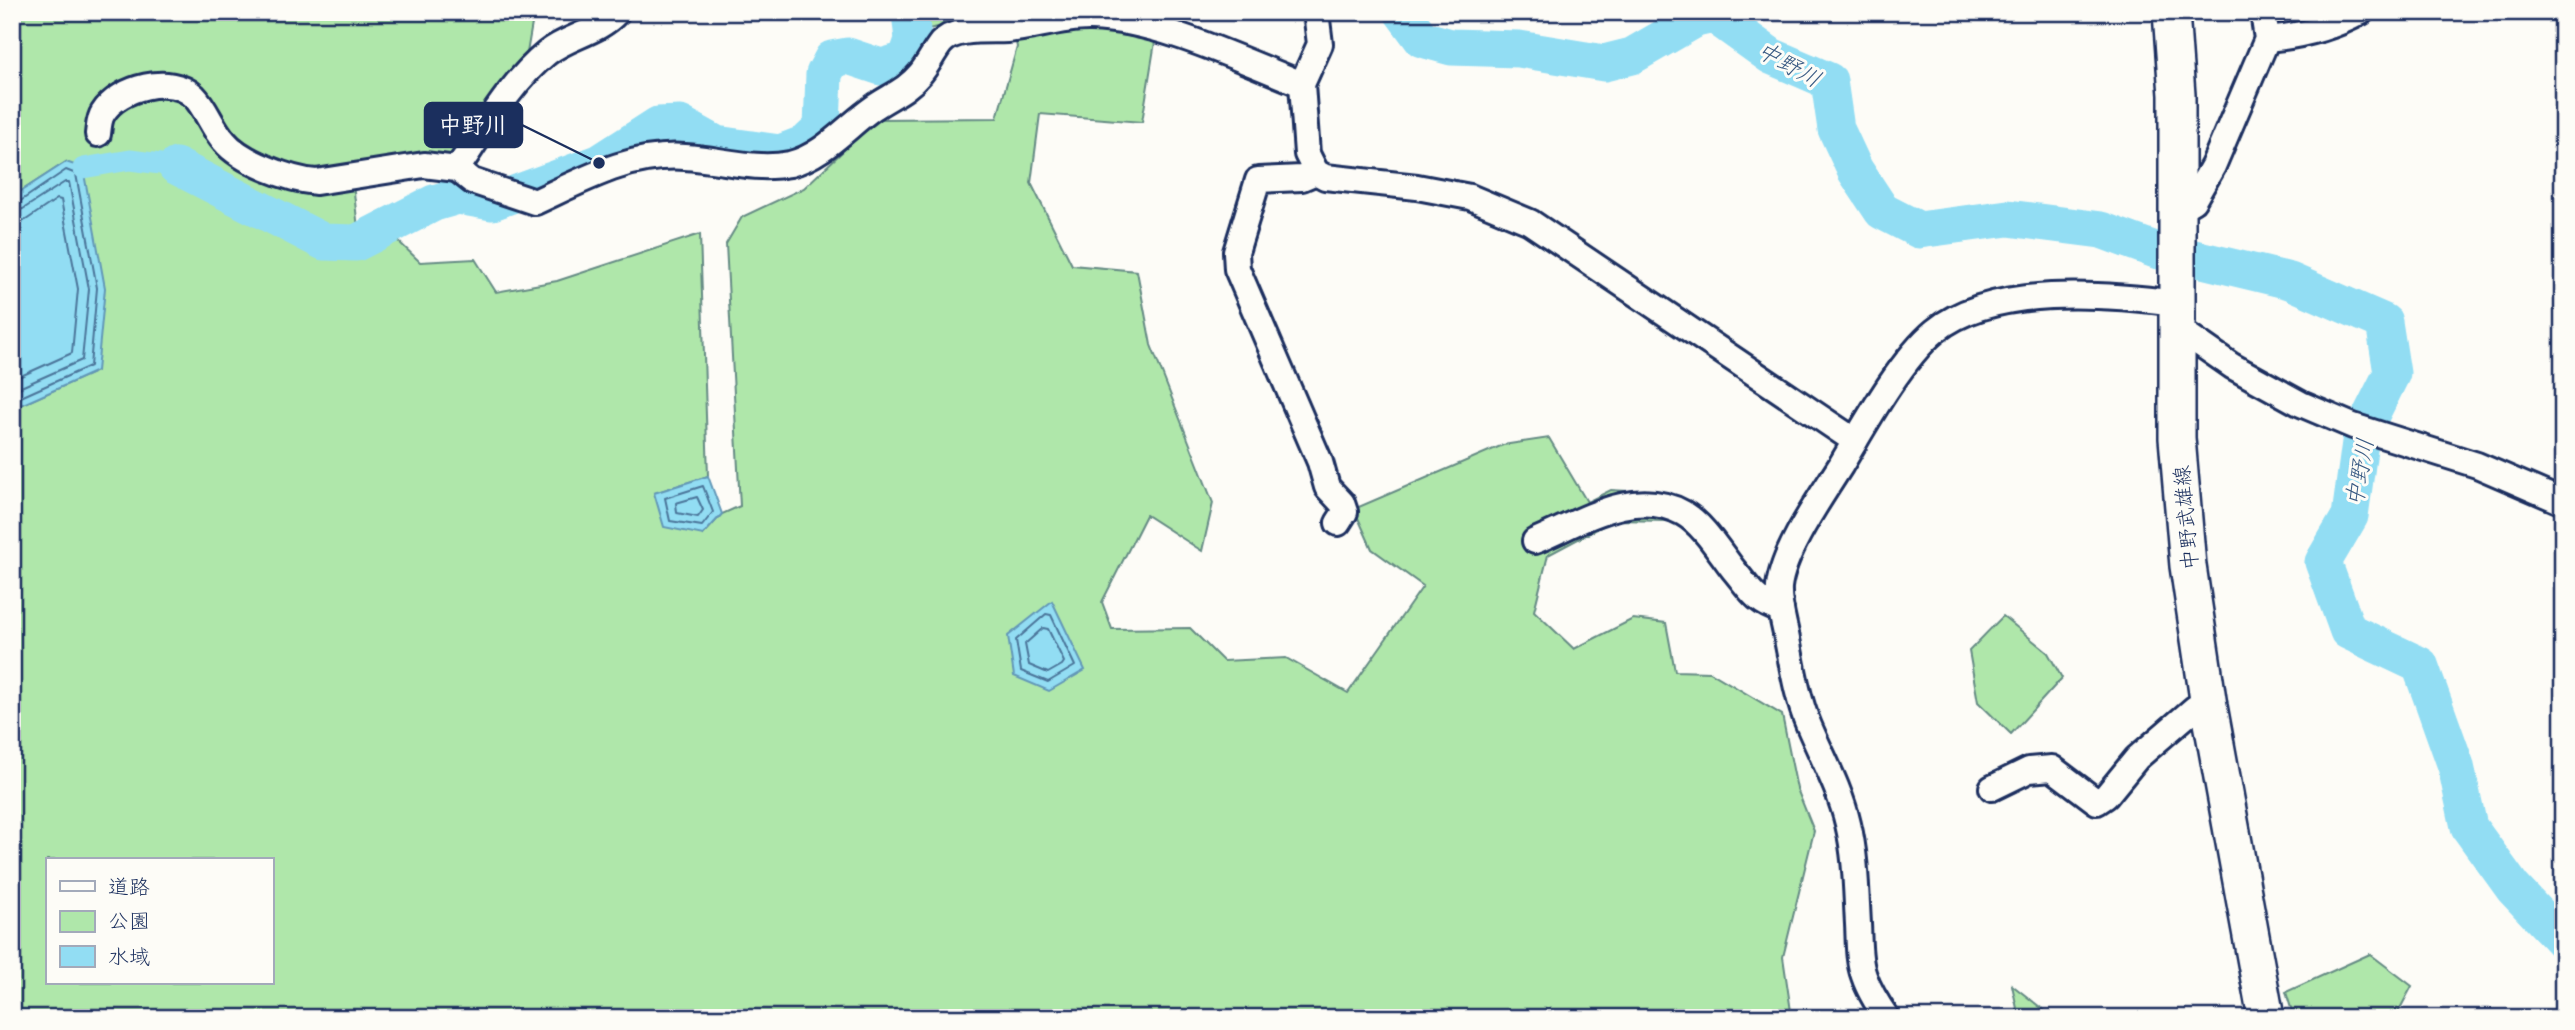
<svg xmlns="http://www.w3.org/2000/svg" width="2575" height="1030" font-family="'Playpen Sans','Klee One',sans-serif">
	<rect width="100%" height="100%" fill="#fdfcf7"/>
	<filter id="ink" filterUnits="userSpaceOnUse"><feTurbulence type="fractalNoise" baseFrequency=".0143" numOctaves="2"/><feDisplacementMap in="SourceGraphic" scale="14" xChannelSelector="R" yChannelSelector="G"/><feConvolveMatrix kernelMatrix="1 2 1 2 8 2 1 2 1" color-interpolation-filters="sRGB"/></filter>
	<g filter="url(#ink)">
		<!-- green -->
		<g fill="#afe7aa" stroke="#658b84" stroke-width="2" fill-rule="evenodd">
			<path d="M 12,12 L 534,12 L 527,53 L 447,160 L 352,174 L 358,229 L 397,240 L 420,262 L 475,259 L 496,292 L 557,281 L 700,234 L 708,476 L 655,493 L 703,535 L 722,514 L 740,506 L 726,244 L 742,217 L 804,188 L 877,119 L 997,118 L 1017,47 L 1009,14 L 917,31 L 918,12 L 1101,12 L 1104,31 L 1155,42 L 1142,122 L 1040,114 L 1031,183 L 1072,265 L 1137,271 L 1151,345 L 1213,503 L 1202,551 L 1146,515 L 1102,602 L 1112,629 L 1190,628 L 1223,661 L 1286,658 L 1348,693 L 1423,586 L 1372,549 L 1354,509 L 1503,445 L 1549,438 L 1587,502 L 1611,490 L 1661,493 L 1666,521 L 1614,520 L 1548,555 L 1534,611 L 1574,649 L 1633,619 L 1666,623 L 1675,671 L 1710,672 L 1782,715 L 1797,789 L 1814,831 L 1783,957 L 1792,1018 L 12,1018 L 12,409 L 97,371 L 66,162 L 12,197 ZM 47,860 L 271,860 L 271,983 L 47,983 Z"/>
			<polygon points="2003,616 2048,653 2062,678 2011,734 1978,702 1969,651"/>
			<polygon points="2370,954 2412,986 2395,1018 2294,1018 2286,992"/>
			<polygon points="2012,985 2054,1018 2019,1018"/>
		</g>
		<!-- water -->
		<g fill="#92ddf3" stroke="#6297b7" stroke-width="2">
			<polygon points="66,162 83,168 105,288 97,371 12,409 12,197"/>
			<polygon points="708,476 722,514 703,535 664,527 654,493"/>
			<polygon points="1052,601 1085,670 1049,691 1014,676 1008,636"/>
		</g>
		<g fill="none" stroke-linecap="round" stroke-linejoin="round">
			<!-- shore -->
			<g stroke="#4b759a" stroke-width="2">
				<polyline points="12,203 19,202 66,170 76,174 97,288 90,366 12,401"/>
				<polyline points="12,212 23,209 65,182 69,182 89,289 82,360 12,391"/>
				<polyline points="12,222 26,220 57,199 61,200 78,289 72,353 12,380"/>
				<polygon points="703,486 713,512 702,526 670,521 665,498"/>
				<polygon points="697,497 703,510 698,517 677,513 676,503"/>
				<polygon points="1046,614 1051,615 1075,666 1048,682 1021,671 1016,640"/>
				<polygon points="1043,628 1048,629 1064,662 1062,665 1048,673 1029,665 1025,644"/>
			</g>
			<!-- canal -->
			<polyline stroke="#92ddf3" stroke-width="21" points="83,168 130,160 176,166"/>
			<!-- river -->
			<g stroke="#92ddf3" stroke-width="37">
				<polyline points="1402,12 1422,39 1451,47 1519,49 1604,63 1632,56 1696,19 1714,15 1771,56 1829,81 1836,129 1855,170 1882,211 1919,230 2008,218 2101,230 2158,251"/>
				<polyline points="176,166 324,242 356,243 434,203 458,196 492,202 599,163 658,125 680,124 716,144 780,153 806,143 822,128 824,74 832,59 848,56 881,67 906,60 913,40 910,12"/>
				<polyline points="2194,258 2290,281 2384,322 2392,373 2361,435 2350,516 2323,562 2348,631 2420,665 2456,766 2469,827 2513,888 2563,941"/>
			</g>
			<defs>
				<g id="minor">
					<polyline points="1316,12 1320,44 1302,84 1307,154 1316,172 1325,177 1417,187 1470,197 1530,222 1855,441"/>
					<path d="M 2267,39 C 2300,36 2332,28 2361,12"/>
					<path d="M 98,134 C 99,127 99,119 103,113 C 119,87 171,74 194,96 C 206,108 212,128 224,141 C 241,162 291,180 316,182 L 424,165 L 457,169 C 484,130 509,84 547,53 C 568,36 598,33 617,12"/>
					<path d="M 457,169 L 472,181 L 535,202 C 583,180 630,153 685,157 C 720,159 755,171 790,164 C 823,156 847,126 873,108 C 890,96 906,91 920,74 C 928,65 933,53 941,43 C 955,27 987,31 1007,30 C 1034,28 1063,17 1091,18 C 1160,20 1238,59 1302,84"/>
					<polyline points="1316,172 1302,178 1258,180 1236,252 1237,269 1320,462 1327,487 1342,503 1345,512 1338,523"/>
					<polyline points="2178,210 2193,201 2213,166 2267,39 2263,12"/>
					<polyline points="2176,327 2232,366 2301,404 2353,426 2477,465 2563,502"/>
					<path d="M 1535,541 C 1581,522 1634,486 1683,513 C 1703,524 1719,551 1733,569 C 1750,589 1755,602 1781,610"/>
					<polyline points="1992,788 2029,770 2052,768 2097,802 2106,796 2137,758 2195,708 2209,706"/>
					<path d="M 1887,1018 C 1878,1005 1869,991 1864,976 C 1858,960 1859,941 1858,924 C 1856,890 1856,857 1848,824 C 1840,789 1823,759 1809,726 C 1797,698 1792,664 1786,634 C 1783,619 1778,603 1779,587 C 1783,550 1821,497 1841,465 C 1864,426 1901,359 1935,331 C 1992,284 2107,294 2176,303"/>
				</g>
				<polyline id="secondary" points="2171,12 2177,95 2177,438 2188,566 2209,706 2266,1018"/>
			</defs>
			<!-- minor casing -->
			<use href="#minor" stroke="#1b2f5e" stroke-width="30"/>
			<!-- secondary casing -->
			<use href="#secondary" stroke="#1b2f5e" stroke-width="40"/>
			<!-- minor -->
			<use href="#minor" stroke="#fdfcf7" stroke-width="24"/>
			<!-- secondary -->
			<use href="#secondary" stroke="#fdfcf7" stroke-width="35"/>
		</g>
	</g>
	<g text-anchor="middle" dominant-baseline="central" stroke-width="6" stroke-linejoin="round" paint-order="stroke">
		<!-- street labels -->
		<g font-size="21" fill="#1b2f5e" stroke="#fdfcf7">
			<text transform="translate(2184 518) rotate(-95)">中野武雄線</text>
		</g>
		<!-- water labels -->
		<g font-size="23" font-style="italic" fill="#395a83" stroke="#fdfcf7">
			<text transform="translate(1790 63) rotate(29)">中野川</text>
			<text transform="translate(2358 472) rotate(-80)">中野川</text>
		</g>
	</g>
	<!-- callouts -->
	<path fill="none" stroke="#1b2f5e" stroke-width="2.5" d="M599 163L522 125"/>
	<circle fill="#1b2f5e" stroke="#fdfcf7" stroke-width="2.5" cx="599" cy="163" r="7"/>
	<rect fill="#1b2f5e" stroke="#1b2f5e" stroke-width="2.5" x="425" y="103" width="97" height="44" rx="7"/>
	<g font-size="23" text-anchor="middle" font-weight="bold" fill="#fff">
		<text x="473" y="133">中野川</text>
	</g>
	<!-- margin -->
	<rect width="2575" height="1030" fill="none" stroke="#fdfcf7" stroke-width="42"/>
	<rect x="21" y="21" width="2533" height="988" fill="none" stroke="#1b2f5e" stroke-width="2.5" filter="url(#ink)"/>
	<!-- legend -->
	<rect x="46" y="858" width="228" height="126" fill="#fdfcf7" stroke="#a3aaba" stroke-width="2"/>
	<rect x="60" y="881" width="35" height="10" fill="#fdfcf7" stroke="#a3aaba" stroke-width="2"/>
	<text x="108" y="894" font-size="21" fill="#1b2f5e">道路</text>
	<rect x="60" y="911" width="35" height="21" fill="#afe7aa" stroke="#a3aaba" stroke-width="2"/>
	<text x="108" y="928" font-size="21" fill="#1b2f5e">公園</text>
	<rect x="60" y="946" width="35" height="21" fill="#92ddf3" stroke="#a3aaba" stroke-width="2"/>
	<text x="108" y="964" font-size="21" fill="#1b2f5e">水域</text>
</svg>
